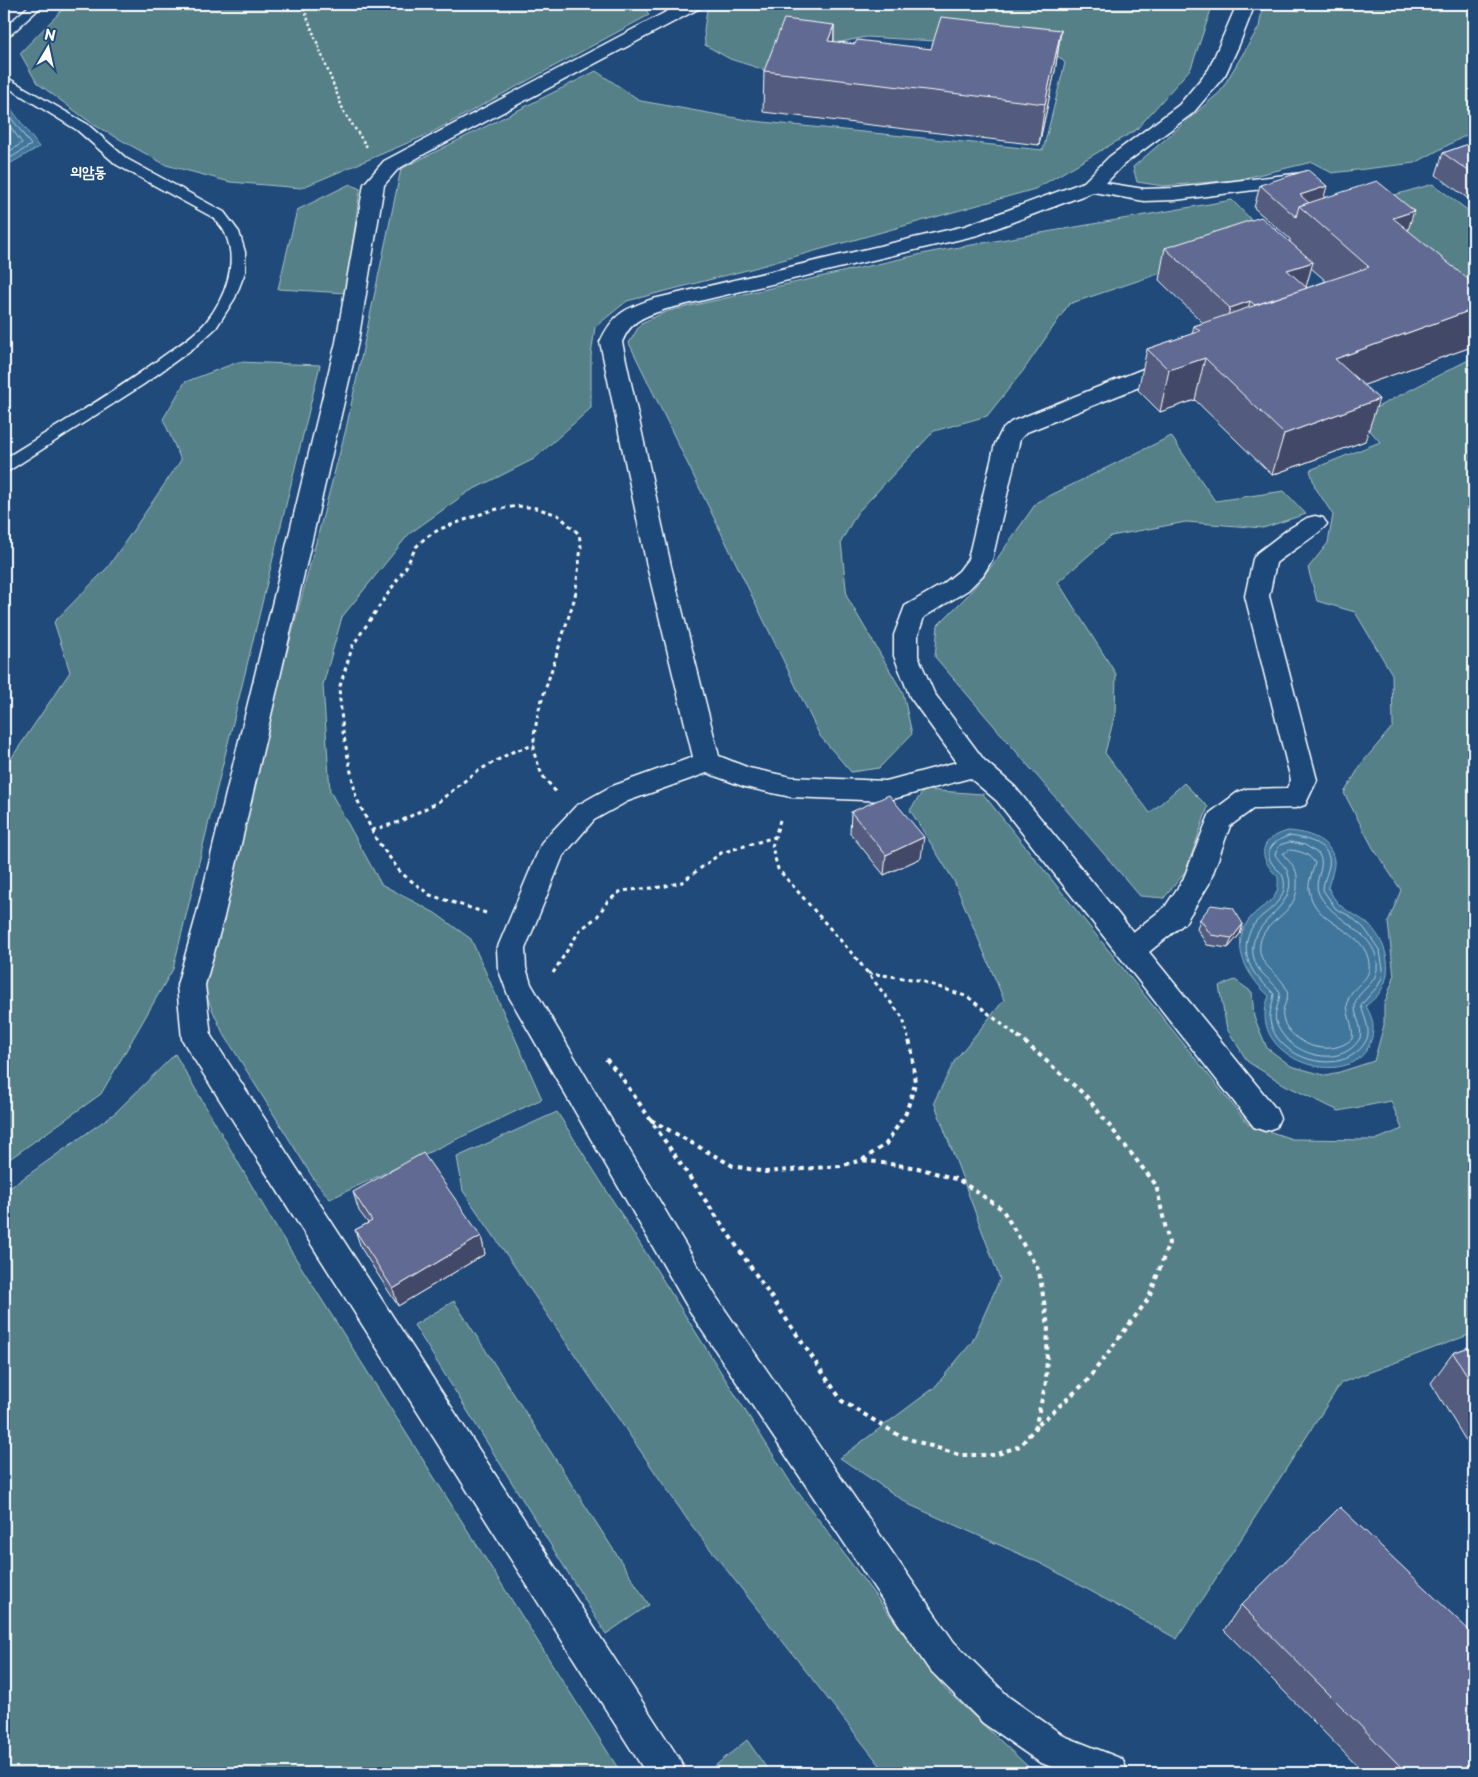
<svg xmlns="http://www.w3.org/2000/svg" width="1478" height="1777" font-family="'Playpen Sans','Poor Story',sans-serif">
	<rect width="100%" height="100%" fill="#1f4a7a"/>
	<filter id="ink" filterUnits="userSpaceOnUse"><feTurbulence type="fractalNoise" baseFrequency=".02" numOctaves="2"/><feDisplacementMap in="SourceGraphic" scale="10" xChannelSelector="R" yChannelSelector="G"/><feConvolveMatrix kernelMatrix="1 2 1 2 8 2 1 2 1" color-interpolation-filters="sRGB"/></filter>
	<g filter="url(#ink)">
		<!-- green -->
		<g fill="#568088" stroke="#aac0c4">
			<polygon points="68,4 643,4 649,15 429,134 301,188 230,182 166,165 94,125 37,83 20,53"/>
			<polygon points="718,4 1213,4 1191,68 1136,130 1035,189 747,270 627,301 595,327 591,356 591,408 534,459 468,492 409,534 342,617 323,685 330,791 381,884 435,913 471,939 542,1099 330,1199 315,1181 222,1031 203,989 284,663 346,429 401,169 596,71 641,101 753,121 1043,150 1065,63 1053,51 1004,45 866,37 831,44 768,71 730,59 705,45 704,30 707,9"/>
			<polygon points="1263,4 1474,4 1474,131 1415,163 1332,173 1312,162 1237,180 1163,186 1137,182 1133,167 1220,92 1259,27"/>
			<polygon points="350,184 360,189 346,293 278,289 297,210"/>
			<polygon points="1433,184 1474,215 1474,321 1363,204"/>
			<polygon points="1232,200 1268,237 1069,304 1023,371 987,416 934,431 857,513 841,542 847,597 903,693 912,734 879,768 851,772 820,736 629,343 641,323 668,311 931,252"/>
			<polygon points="1474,357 1474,1333 1341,1383 1177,1639 1042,1564 910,1505 840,1458 934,1388 972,1342 1000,1279 934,1102 955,1060 1004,1000 954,881 910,810 924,790 983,794 1248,1124 1292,1139 1375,1140 1402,1129 1391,1101 1339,1111 1285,1085 1248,1062 1227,1029 1219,986 1235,980 1252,992 1254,1017 1267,1048 1291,1066 1327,1076 1374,1061 1384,1025 1384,1005 1394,977 1388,922 1401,890 1373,848 1344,793 1362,763 1393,726 1392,674 1355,612 1317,601 1308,568 1328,543 1333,515 1315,487 1310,470 1380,442 1358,417"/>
			<polygon points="238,362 320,365 173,969 101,1094 4,1163 4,764 8,763 70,672 54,622 108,567 181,460 163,419 185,382"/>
			<polygon points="1171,436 1215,501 1284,491 1306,514 1263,528 1186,522 1111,536 1058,582 1116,674 1115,714 1105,753 1150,813 1184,783 1208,807 1186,871 1164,898 1140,896 935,657 938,625 966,597 994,563 1037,502"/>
			<polygon points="175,1054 274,1224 621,1773 4,1773 4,1192 115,1113"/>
			<polygon points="557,1112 789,1480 945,1689 1035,1773 886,1773 689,1522 463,1191 457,1157"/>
			<polygon points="454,1301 649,1605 606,1634 414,1325"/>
			<polygon points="747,1740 770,1773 706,1773"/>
		</g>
		<!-- water -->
		<g fill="#3f769c" stroke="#8cadc4">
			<polygon points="4,102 9,106 39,147 4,167"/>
			<path d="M 1288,831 C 1306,832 1331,839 1334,860 C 1335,868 1330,879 1328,887 C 1331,894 1335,901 1341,906 C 1349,913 1361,917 1370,926 C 1388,944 1395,975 1377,996 C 1374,999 1369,1003 1366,1006 C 1368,1010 1371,1015 1372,1020 C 1374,1027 1373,1036 1370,1043 C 1351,1094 1243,1059 1269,996 C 1247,976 1227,943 1252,916 C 1266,901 1280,902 1278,877 C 1257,857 1258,839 1288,831 Z"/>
		</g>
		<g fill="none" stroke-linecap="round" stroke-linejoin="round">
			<!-- shore -->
			<g stroke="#b2c8d7" stroke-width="1">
				<polyline points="4,108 31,145 4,162"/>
				<polyline points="4,118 22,143 4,155"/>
				<path d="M 1289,836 C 1306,838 1333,844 1329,866 C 1327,875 1323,882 1323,890 L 1336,909 L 1350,916 L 1364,928 L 1380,951 L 1383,969 L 1382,978 L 1378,986 L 1361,1005 C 1363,1015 1369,1025 1368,1035 C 1366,1044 1359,1051 1351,1056 C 1324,1072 1276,1054 1270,1021 C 1269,1012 1273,1003 1274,994 C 1268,987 1261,982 1255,974 C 1241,954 1244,931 1262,916 C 1271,909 1281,901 1284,889 C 1285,885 1284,878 1282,874 C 1280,871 1276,869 1274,866 C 1261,851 1275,840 1289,836 Z"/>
				<path d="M 1290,842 L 1305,845 L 1319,854 C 1327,868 1312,880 1319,894 C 1333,923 1381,932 1377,970 C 1375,986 1357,990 1355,1005 C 1354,1016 1363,1026 1360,1038 C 1341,1071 1287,1055 1276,1022 C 1273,1013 1280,1002 1280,992 C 1273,981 1259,974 1255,962 C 1240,921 1301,911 1288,873 C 1286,866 1278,861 1275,854 L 1280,845 Z"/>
				<path d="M 1290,850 C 1301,851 1309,854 1315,863 C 1313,871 1308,881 1309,889 C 1313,925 1360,927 1368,958 C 1374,981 1356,982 1349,997 C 1343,1011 1355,1025 1352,1039 C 1340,1049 1327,1050 1312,1046 C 1298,1041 1280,1027 1283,1010 C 1285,1002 1290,997 1286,988 C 1278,971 1257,966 1260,944 C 1263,920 1295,916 1297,888 C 1297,882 1298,875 1295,869 C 1292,863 1286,859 1283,854 Z"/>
			</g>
			<defs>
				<g id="service">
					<polygon points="31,4 44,4 8,37 4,38 4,28"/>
					<path d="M 4,76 L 87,124 L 127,159 L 224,212 L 239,232 L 245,252 L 245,272 L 235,298 L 216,328 L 195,347 L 144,384 L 10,470 L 4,471 L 4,459 C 55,427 109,396 158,360 C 174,348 193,337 206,322 C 225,298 239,263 225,233 C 223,228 218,223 214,218 L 117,165 L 77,130 L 4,85 Z"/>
				</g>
				<g id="minor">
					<polygon points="681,4 703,4 700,8 426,153 398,169 384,185 358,342 224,917 205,985 211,1036 680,1760 686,1773 646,1773 187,1048 182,1039 177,985 196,917 336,342 364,184 384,161"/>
					<path d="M 1237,4 L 1255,4 L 1239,45 L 1225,75 L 1193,113 L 1123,165 L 1106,183 L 1144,189 L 1175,188 L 1303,173 L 1310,175 L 1313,179 L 1310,183 L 1175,200 L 1144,201 L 1093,192 L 978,235 L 666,309 C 644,317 632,319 622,342 L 671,566 L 719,756 L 749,768 L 791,777 L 886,781 L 957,762 L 910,697 L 894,656 L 894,635 L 905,606 L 943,584 L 959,571 L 968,559 L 995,444 L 1002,430 L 1011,422 L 1168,359 L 1176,357 L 1184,359 L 1187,364 L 1184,369 L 1027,432 L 1020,439 L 992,560 L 983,575 L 968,590 L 924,617 L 918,635 L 918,656 L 934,693 L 984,760 L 1015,787 L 1133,932 L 1165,907 L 1183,880 L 1210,813 L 1238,792 L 1247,789 L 1287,788 L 1291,780 L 1245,596 L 1253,559 L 1257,553 L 1287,530 L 1307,518 L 1315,516 L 1323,518 L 1327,524 C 1321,533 1287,554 1276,563 L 1269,596 L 1317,780 L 1305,805 L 1296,808 L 1253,809 L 1230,826 L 1209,884 L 1185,923 L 1149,952 L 1276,1109 L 1280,1118 L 1276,1127 L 1265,1131 L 1254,1127 L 997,801 L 970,778 L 886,801 L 791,797 L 745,787 L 707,773 L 628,801 L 594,820 L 563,856 L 525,949 L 526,968 L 531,984 L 717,1298 L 954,1642 L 1009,1697 L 1064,1736 L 1122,1759 L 1128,1772 L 1066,1773 L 1039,1762 L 983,1723 L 928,1668 L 695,1320 L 508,995 L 498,968 L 497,949 L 542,842 L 576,806 L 610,787 L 693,757 L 647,566 L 600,342 C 613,314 624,309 653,299 L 965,226 L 1084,182 L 1109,157 L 1179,105 L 1209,69 Z"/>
				</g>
			</defs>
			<!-- service casing -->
			<use href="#service" stroke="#fff" stroke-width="3"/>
			<!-- minor casing -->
			<use href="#minor" stroke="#fff" stroke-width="3"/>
			<!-- path-far2 -->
			<polyline stroke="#fff" stroke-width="2.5" stroke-dasharray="2.5 2.5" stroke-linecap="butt" points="302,4 344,112 367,147"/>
			<!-- path-far1 -->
			<g stroke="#fff" stroke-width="3" stroke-dasharray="4 4" stroke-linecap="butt">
				<polyline points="780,820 772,847 778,869 856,958 903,1018 908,1038"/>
				<polyline points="372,830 399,822 438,802 476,772 512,752 534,745"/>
				<polyline points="486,913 430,895 401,873 376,839 356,797 343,732 339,689 353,645 406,567 416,547 425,538 440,529 492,510 518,506 536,508 558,515 579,534 581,547 575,597 539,709 534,735 534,753 542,775 556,792"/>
				<polyline points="553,973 580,930 597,917 607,902 621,891 662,887 682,882 721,853 775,837"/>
				<polyline points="868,973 918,980 968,997 1019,1038"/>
			</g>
			<!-- path -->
			<g stroke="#fff" stroke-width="4" stroke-dasharray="4.5 4.5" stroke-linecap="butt">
				<polyline points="1018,1036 1086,1096 1156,1185 1169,1243 1149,1298 1086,1382 1036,1427"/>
				<polyline points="606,1059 620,1075 842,1401 900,1436 959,1455 995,1455 1020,1446 1035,1428 1046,1382 1048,1326 1039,1271 1002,1209 959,1180 918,1168 862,1160"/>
				<polyline points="651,1120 733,1166 765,1172 840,1166 862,1160 886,1144 906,1113 915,1084 912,1052 908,1036"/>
			</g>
			<!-- service -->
			<use href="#service" fill="#1f4a7a" fill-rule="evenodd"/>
			<!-- minor -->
			<use href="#minor" fill="#1f4a7a" fill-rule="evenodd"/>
		</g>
		<!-- wall -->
		<g fill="#535b7e" stroke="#fff" fill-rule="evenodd">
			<polygon points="834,25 834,42 855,44 931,49 1061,30 1055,71 1039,145 763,112 764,71"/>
			<polygon points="1474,142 1474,203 1436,175 1443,153"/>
			<path d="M 1260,185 L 1324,198 L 1408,230 L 1474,346 L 1364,385 L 1365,441 L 1272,475 L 1195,400 L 1160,412 L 1138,390 L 1147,349 L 1192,334 L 1194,326 L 1203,323 L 1159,280 L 1165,248 L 1290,242 L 1290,239 L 1254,208 ZM 1311,268 L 1326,281 L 1307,288 L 1306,286 Z"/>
			<polygon points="851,812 921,858 884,875 850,833"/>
			<polygon points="1200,919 1243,924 1240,934 1228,948 1207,945 1197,929"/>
			<polygon points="353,1192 481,1236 485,1254 398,1306 361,1248 355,1230 368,1223 359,1211"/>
			<polygon points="1474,1345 1474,1454 1431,1383 1453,1353"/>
			<polygon points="1241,1605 1474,1773 1364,1773 1224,1630"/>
		</g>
		<!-- shaded-wall -->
		<g fill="#434a67" stroke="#fff">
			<polygon points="834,25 833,66 828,41"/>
			<polygon points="1061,30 1055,71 1039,145 1045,104"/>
			<polygon points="1327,186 1321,208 1299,206 1300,195"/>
			<polygon points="1414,211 1401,253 1393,218"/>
			<polygon points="1313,262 1304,294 1287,270"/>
			<polygon points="1250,301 1242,334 1222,340 1230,308"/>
			<polygon points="1474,309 1474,346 1322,400 1335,359"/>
			<polygon points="1205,358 1195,400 1160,412 1169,370"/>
			<polygon points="1379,399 1365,441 1272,475 1284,434"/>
			<polygon points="924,837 921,858 884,875 886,855"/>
			<polygon points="1243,924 1240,934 1228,948 1232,938"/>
			<polygon points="481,1236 485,1254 398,1306 393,1289"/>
		</g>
		<!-- building -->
		<g fill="#606a93" stroke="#fff">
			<polygon points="941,17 1061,30 1045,104 764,71 784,19 834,25 828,41 855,44 857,40 931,49"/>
			<polygon points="1474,142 1474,175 1443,153"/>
			<polygon points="1308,170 1327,186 1300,195 1309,203 1299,206 1296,217 1260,185"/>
			<polygon points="1377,181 1414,211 1393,218 1474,284 1474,309 1335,359 1379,399 1284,434 1205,358 1169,370 1147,349 1200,331 1194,326 1369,267 1299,206"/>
			<polygon points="1261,217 1313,262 1287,270 1307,288 1255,305 1250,301 1230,308 1165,248"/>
			<polygon points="889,795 924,837 886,855 851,812"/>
			<polygon points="1211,905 1233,908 1243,924 1232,938 1211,935 1200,919"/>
			<polygon points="423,1153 481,1236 393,1289 355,1230 372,1221 353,1192"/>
			<polygon points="1474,1345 1474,1386 1453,1353"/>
			<polygon points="1340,1507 1474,1635 1474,1773 1407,1773 1241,1605"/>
		</g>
	</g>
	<g text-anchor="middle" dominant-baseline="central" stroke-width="4.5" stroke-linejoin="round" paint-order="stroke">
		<!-- far-quarter labels -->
		<g font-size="15" font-weight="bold" fill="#fff" stroke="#1f4a7a">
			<text x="88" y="170">의암동</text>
		</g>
	</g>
	<!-- margin -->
	<rect width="1478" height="1777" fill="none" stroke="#1f4a7a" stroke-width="20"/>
	<rect x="10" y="10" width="1458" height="1757" fill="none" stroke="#fff" stroke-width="2" filter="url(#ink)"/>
	<!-- north arrow -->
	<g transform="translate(48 48) rotate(9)" stroke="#1f4a7a" stroke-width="4" paint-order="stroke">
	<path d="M0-4L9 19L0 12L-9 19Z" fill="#ffffff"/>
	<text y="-8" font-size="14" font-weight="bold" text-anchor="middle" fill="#ffffff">N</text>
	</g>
</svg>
